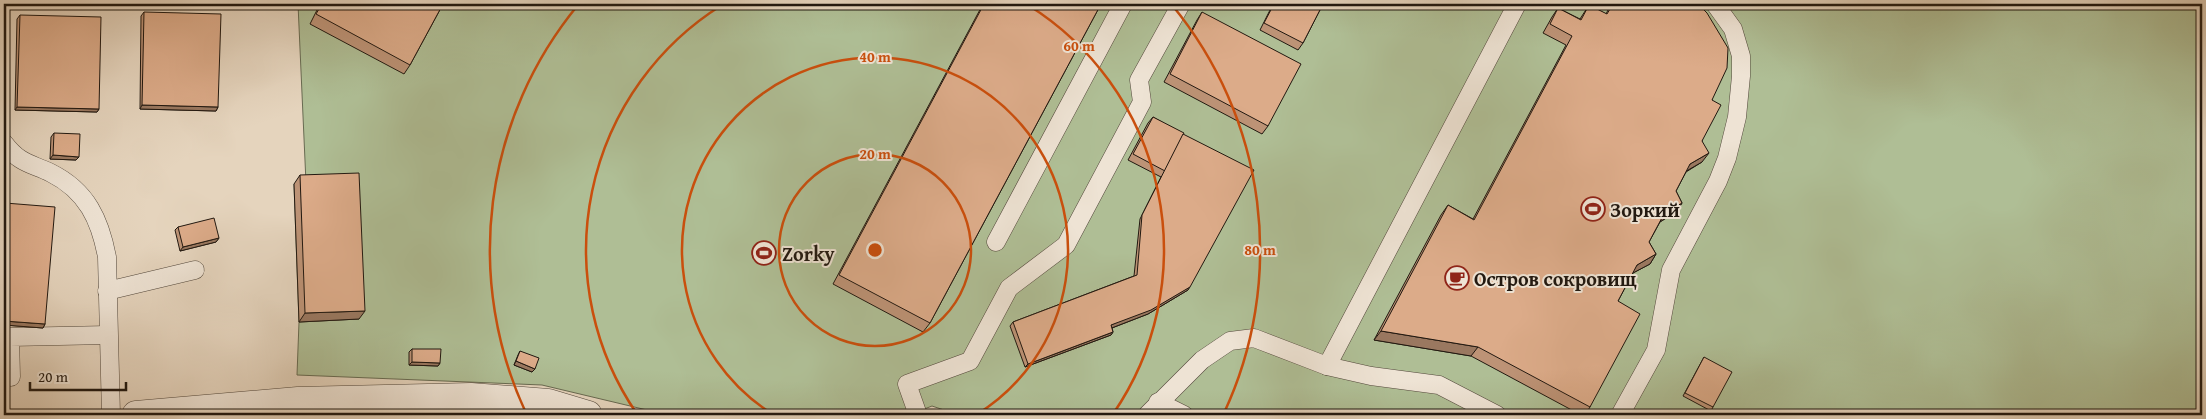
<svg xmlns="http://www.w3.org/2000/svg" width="2206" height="419" font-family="'Gentium Book Plus',serif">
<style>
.green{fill:#afbe95;stroke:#686b52}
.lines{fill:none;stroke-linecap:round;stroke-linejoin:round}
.service-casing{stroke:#52473b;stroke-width:19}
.minor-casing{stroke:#52473b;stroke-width:29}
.service{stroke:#eee3d4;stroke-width:18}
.minor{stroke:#eee3d4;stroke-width:28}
.wall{fill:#bd9376;stroke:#211810}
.shaded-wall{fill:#9a7860;stroke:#211810}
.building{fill:#dcab89;stroke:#211810}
.ring{fill:none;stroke:#ca4f0d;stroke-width:2.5}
.labels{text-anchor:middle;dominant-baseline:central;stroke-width:4;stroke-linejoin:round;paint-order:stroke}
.poi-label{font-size:20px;font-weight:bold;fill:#211810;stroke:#eee3d4;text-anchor:start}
.centre{fill:#ca4f0d;stroke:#eee3d4;stroke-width:2.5}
.ring-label{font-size:15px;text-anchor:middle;font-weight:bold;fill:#ca4f0d;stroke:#eee3d4;stroke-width:4;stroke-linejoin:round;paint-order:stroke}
</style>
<rect width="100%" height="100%" fill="#e5d4bd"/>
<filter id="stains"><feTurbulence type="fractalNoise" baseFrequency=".004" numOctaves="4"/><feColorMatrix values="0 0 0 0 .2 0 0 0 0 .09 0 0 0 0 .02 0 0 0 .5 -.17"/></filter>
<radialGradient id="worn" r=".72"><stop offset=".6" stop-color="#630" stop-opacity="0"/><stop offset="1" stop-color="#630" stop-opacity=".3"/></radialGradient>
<polygon class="green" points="298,4 2202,4 2202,415 959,415 932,406 909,415 668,415 542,385 297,375 299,322 294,184 306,183"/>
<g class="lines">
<g class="service-casing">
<g id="service">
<path d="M4,143C20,164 30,163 51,173C87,191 100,220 107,257L111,415"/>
<polyline points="996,242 1123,4"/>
<polyline points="107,291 195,270"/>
<polyline points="1327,366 1517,4"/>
<polyline points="11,377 10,337 108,335"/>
<polyline points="1158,402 1184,415"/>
<polyline points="918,415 907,384 970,361 1009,288 1066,245 1142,102 1139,80 1181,4"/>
<polyline points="1147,415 1202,360 1230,341 1254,338 1327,366 1371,376 1439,385 1497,415"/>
<polyline points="1620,415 1656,350 1671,270 1718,181 1727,158 1737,117 1741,76 1741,56 1733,29 1715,4"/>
</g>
</g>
<g class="minor-casing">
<polyline id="minor" points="136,415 298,401 471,397 548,403 588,415"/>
</g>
<use href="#service" class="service"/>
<use href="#minor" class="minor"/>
</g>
<g class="wall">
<polygon points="320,4 443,4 410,65 404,74 310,24"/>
<polygon points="983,4 1101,4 930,323 923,332 833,284"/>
<polygon points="1273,4 1323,4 1303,43 1298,50 1260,30"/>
<polygon points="1611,4 1652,4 1657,6 1658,4 1698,4 1712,100 1702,141 1702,162 1686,172 1676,191 1682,203 1676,212 1660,222 1649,242 1656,254 1650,264 1633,273 1618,301 1590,407 1585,415 1581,415 1471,356 1374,340 1441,215 1448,205 1473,219 1566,45 1543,33 1552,17 1558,8 1580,19 1589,5 1606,14"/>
<polygon points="144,12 218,107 216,111 140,109 141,16"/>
<polygon points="1202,12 1268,126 1262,134 1164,82 1197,20"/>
<polygon points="20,15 99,109 97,112 15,110 17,19"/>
<polygon points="1153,117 1183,134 1188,290 1148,314 1112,328 1113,332 1111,335 1025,367 1010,326 1013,322 1134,276 1140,219 1161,177 1128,160 1148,123"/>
<polygon points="54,133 79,157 76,160 50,159 51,137"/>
<polygon points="300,175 359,319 299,322 294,184"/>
<polygon points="5,203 45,324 43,328 4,325 4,205"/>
<polygon points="178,227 219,238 216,242 180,251 175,230"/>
<polygon points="412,349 440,363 438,366 409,365 409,352"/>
<polygon points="520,351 532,372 514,365 518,355"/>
<polygon points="1704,357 1713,407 1711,411 1683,396"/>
</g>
<g class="shaded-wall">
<polygon points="142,105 218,107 216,111 140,109"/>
<polygon points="17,107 99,109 97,112 15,110"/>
<polygon points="1709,153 1702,162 1683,173 1690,164"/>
<polygon points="53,155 79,157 76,160 50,159"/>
<polygon points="1682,203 1676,212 1658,223 1664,214"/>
<polygon points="219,238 216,242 180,251 183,247"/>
<polygon points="1656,254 1650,264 1631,274 1637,265"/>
<polygon points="1190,287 1188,290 1148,314 1109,329 1111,325"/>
<polygon points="365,311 359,319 299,322 305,313"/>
<polygon points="4,321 45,324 43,328 4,325"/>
<polygon points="1381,331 1478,347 1471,356 1374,340"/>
<polygon points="1113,332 1111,335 1025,367 1028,364"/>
<polygon points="516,361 535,369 532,372 514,365"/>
<polygon points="412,362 440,363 438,366 409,365"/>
</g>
<g class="building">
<polygon points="322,4 443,4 410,65 316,14"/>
<polygon points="984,4 1101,4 930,323 839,275"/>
<polygon points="1274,4 1323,4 1303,43 1264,23"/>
<polygon points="1613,4 1652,4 1658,7 1660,4 1698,4 1707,13 1728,48 1727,68 1712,100 1721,105 1702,141 1709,153 1690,164 1676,191 1682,203 1664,214 1649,242 1656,254 1637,265 1618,301 1640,314 1590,407 1478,347 1381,331 1448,205 1474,220 1572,36 1550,24 1558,8 1581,20 1589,5 1607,14"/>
<polygon points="144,12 221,14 218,107 142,105"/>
<polygon points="1202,12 1301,64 1268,126 1170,74"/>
<polygon points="20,15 101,17 99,109 17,107"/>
<polygon points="1153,117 1184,133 1165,171 1133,154"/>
<polygon points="54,133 80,134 79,157 53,155"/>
<polygon points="1183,134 1254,170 1190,287 1151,310 1111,325 1113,332 1028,364 1013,322 1137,275 1142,215"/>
<polygon points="359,173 365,311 305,313 300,175"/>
<polygon points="5,203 55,207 45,324 4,321 4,223"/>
<polygon points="214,218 219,238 183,247 178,227"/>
<polygon points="412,349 441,349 440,363 412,362"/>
<polygon points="520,351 539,358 535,369 516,361"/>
<polygon points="1704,357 1732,372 1713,407 1685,393"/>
</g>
<g class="ring">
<circle cx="875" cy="250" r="96"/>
<path d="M774 415A193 193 0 1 1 976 415"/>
<path d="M637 414A289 289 0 0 1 722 5M1028 5A289 289 0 0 1 1113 414"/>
<path d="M526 413A385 385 0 0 1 578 5M1172 5A385 385 0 0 1 1224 413"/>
</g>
<defs>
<g id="stadium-ring" transform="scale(1.25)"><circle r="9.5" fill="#eee3d4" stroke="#8f2418" stroke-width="1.5"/><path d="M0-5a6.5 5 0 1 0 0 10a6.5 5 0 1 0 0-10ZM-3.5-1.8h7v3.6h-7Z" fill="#8f2418"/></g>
<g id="cafe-ring" transform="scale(1.25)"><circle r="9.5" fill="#eee3d4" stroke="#8f2418" stroke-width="1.5"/><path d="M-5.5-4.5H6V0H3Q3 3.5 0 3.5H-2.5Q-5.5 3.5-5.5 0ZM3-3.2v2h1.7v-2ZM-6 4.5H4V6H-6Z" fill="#8f2418"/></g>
</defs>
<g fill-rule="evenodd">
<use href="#stadium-ring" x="1593" y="209"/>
<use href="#stadium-ring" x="764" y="253"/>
<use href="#cafe-ring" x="1457" y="278"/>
</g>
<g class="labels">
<g class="poi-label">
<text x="1610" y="209">Зоркий</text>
<text x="782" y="253">Zorky</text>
<text x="1474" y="278">Остров сокровищ</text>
</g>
</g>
<circle cx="875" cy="250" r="8" class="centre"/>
<g class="ring-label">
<text x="1079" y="51">60 m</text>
<text x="875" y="62">40 m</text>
<text x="875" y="159">20 m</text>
<text x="1260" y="255">80 m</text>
</g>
<rect width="2206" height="419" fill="none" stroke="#e5d4bd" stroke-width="20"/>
<rect x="5" y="5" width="2196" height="409" fill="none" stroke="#211810" stroke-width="2.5"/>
<rect x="10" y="10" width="2186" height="399" fill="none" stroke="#211810"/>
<path d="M30 382v8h96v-8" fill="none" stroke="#211810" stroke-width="2.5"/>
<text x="38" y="382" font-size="15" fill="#211810" stroke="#eee3d4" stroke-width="4" paint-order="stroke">20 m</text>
<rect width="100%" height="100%" filter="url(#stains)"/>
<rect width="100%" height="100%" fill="url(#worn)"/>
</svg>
